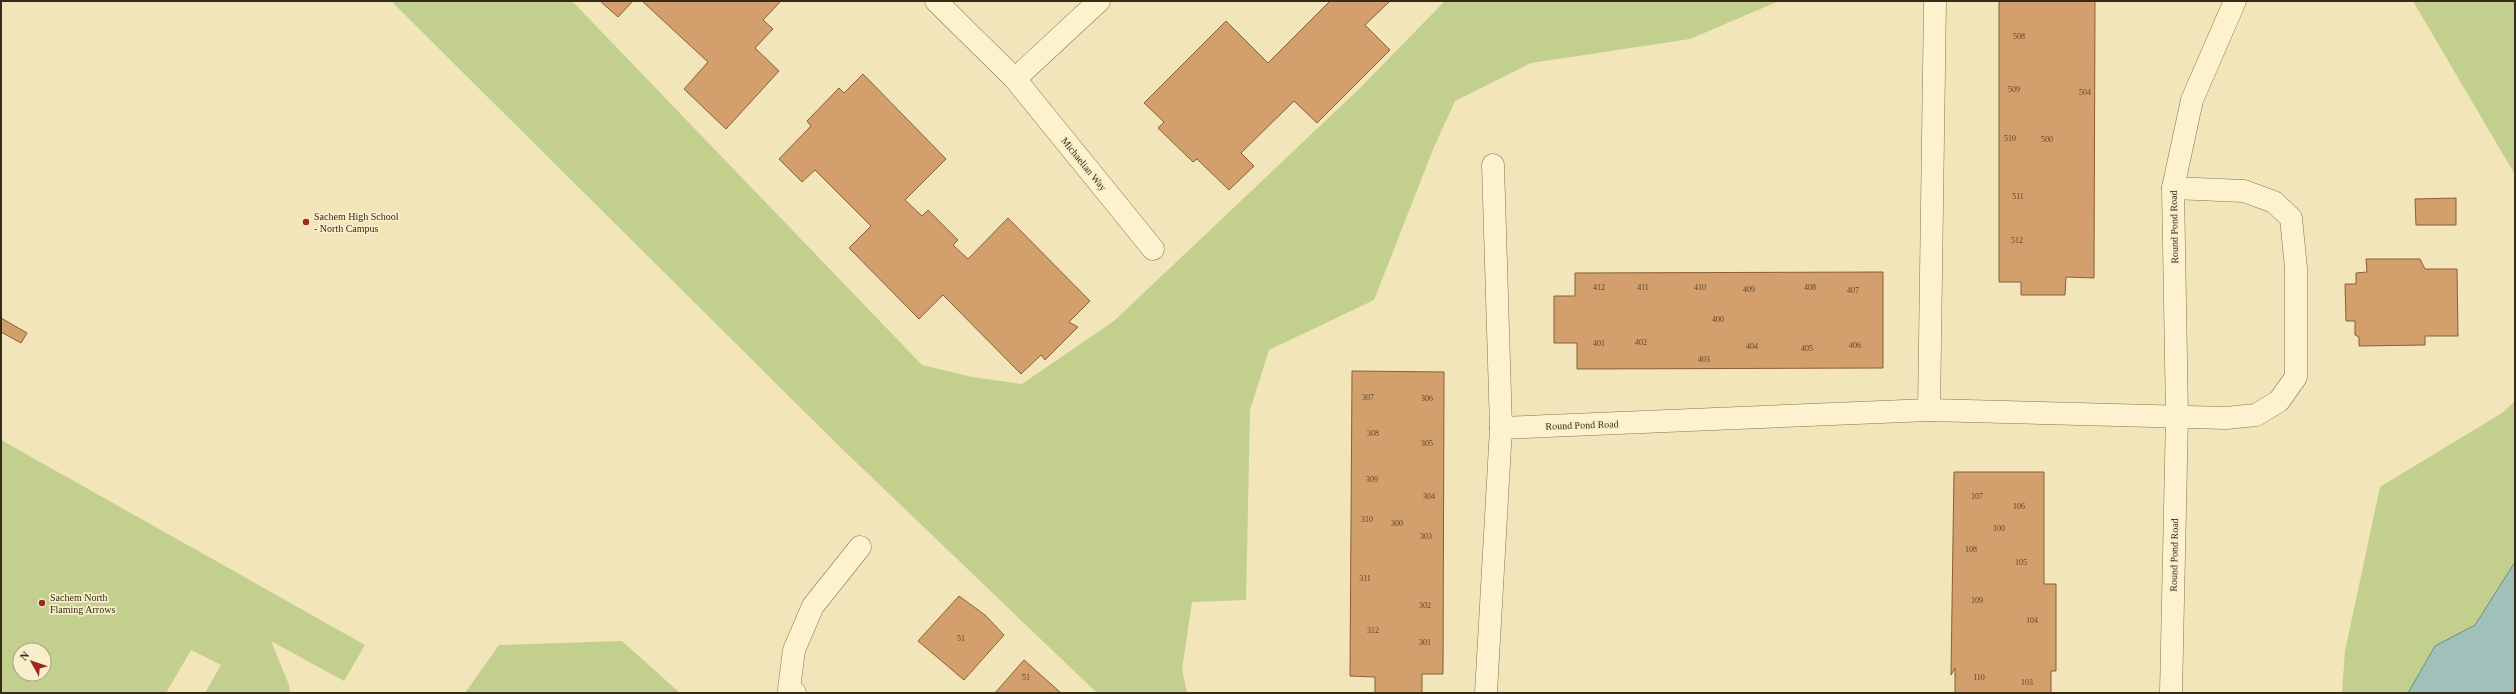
<svg xmlns="http://www.w3.org/2000/svg" width="2516" height="694" font-family="'Times New Roman',serif">
<style>
.green{fill:#c2cf8d;fill-rule:evenodd}
.water{fill:#9fc1ba;stroke:#668f88}
.building{fill:#d39f6c;stroke:#8a5f37}
.lines{fill:none;stroke-linecap:round;stroke-linejoin:round}
.minor-casing{stroke:#897453;stroke-width:23}
.minor{stroke:#fcf2cd;stroke-width:22}
.poi-dot{fill:#9c281e;stroke:#f8eeca;stroke-width:1.5}
.labels{text-anchor:middle;dominant-baseline:central;stroke-width:3.5;stroke-linejoin:round;paint-order:stroke}
.number-label{font-size:8px;fill:#5d472e}
.street-label{font-size:10px;fill:#362a19;stroke:#f8eeca}
.poi-label{font-size:10px;fill:#362a19;stroke:#f8eeca;text-anchor:start}
</style>
<rect width="100%" height="100%" fill="#f1e5b9"/>
<g class="green">
<polygon points="391,1 572,1 922,365 972,377 1022,384 1114,321 1358,90 1445,1 1779,1 1690,39 1531,63 1455,101 1434,147 1374,300 1269,350 1250,410 1246,600 1192,602 1182,669 1187,693 1097,693 837,444"/>
<polygon points="2413,1 2515,1 2515,179 2514,173"/>
<polygon points="2515,401 2515,562 2475,625 2435,646 2408,693 2342,693 2345,651 2380,487 2502,413"/>
<path d="M1,440L365,645L344,681L271,641L289,685L290,693H205L221,665L191,650L166,693H1ZM20,650H44V674H20Z"/>
<polygon points="622,641 680,693 465,693 499,645"/>
</g>
<polygon class="water" points="2515,562 2515,693 2408,693 2435,646 2475,625"/>
<g class="building">
<polygon points="600,1 633,1 618,17"/>
<polygon points="642,1 781,1 763,20 773,29 755,48 779,71 726,129 684,89 708,62"/>
<polygon points="1330,1 1390,1 1365,25 1390,50 1317,123 1294,101 1241,153 1254,166 1229,190 1197,159 1193,162 1158,128 1164,122 1144,103 1226,21 1268,63"/>
<polygon points="1999,1 2095,1 2094,278 2066,277 2065,295 2021,295 2021,282 1999,282"/>
<polygon points="863,74 946,159 905,200 922,216 928,210 958,240 953,245 968,259 1008,218 1090,301 1069,322 1078,327 1045,360 1041,355 1021,374 943,295 919,319 849,248 871,226 815,170 802,182 779,159 811,126 807,121 839,88 844,93"/>
<polygon points="2456,198 2456,225 2416,225 2415,199"/>
<polygon points="2366,259 2420,259 2425,269 2457,269 2458,336 2425,336 2425,345 2359,346 2359,337 2355,335 2355,321 2346,321 2345,284 2356,284 2356,273 2367,272"/>
<polygon points="1883,272 1883,368 1577,369 1577,343 1554,343 1554,296 1575,296 1575,273"/>
<polygon points="1,318 27,333 21,343 1,332"/>
<polygon points="1352,371 1444,372 1443,674 1422,674 1422,693 1375,693 1375,677 1350,676"/>
<polygon points="1954,472 2044,472 2044,584 2056,584 2056,671 2051,671 2051,693 1955,693 1955,668 1951,675"/>
<polygon points="959,596 985,615 1004,635 964,680 918,641"/>
<polygon points="1024,660 1061,693 995,693"/>
</g>
<g class="lines">
<g class="minor-casing">
<g id="minor">
<polyline points="936,1 1015,79 1153,249"/>
<polyline points="1015,79 1099,1"/>
<polyline points="1493,165 1501,428"/>
<polyline points="1929,410 1935,1"/>
<polyline points="795,693 789,689 794,650 813,606 860,547"/>
<polyline points="1486,693 1501,428 1929,410 2226,418 2256,415 2279,401 2296,377 2296,268 2291,218 2274,202 2244,191 2173,188"/>
<polyline points="2171,693 2177,416 2173,188 2192,100 2235,1"/>
</g>
</g>
<use href="#minor" class="minor"/>
</g>
<g class="poi-dot">
<circle cx="306" cy="222" r="4"/>
<circle cx="42" cy="603" r="4"/>
</g>
<g class="labels">
<g class="number-label">
<text x="2019" y="36">508</text>
<text x="2014" y="89">509</text>
<text x="2085" y="92">504</text>
<text x="2010" y="138">510</text>
<text x="2047" y="139">500</text>
<text x="2018" y="196">511</text>
<text x="2017" y="240">512</text>
<text x="1599" y="287">412</text>
<text x="1643" y="287">411</text>
<text x="1700" y="287">410</text>
<text x="1810" y="287">408</text>
<text x="1749" y="289">409</text>
<text x="1853" y="290">407</text>
<text x="1718" y="319">400</text>
<text x="1641" y="342">402</text>
<text x="1599" y="343">401</text>
<text x="1855" y="345">406</text>
<text x="1752" y="346">404</text>
<text x="1807" y="348">405</text>
<text x="1704" y="359">403</text>
<text x="1368" y="397">307</text>
<text x="1427" y="398">306</text>
<text x="1373" y="433">308</text>
<text x="1427" y="443">305</text>
<text x="1372" y="479">309</text>
<text x="1429" y="496">304</text>
<text x="1977" y="496">107</text>
<text x="2019" y="506">106</text>
<text x="1367" y="519">310</text>
<text x="1397" y="523">300</text>
<text x="1999" y="528">100</text>
<text x="1426" y="536">303</text>
<text x="1971" y="549">108</text>
<text x="2021" y="562">105</text>
<text x="1365" y="578">311</text>
<text x="1977" y="600">109</text>
<text x="1425" y="605">302</text>
<text x="2032" y="620">104</text>
<text x="1373" y="630">312</text>
<text x="961" y="638">51</text>
<text x="1425" y="642">301</text>
<text x="1026" y="677">51</text>
<text x="1979" y="677">110</text>
<text x="2027" y="682">103</text>
</g>
<g class="street-label">
<text transform="translate(1084 164) rotate(51)">Michaelian Way</text>
<text transform="translate(2174 227) rotate(-91)">Round Pond Road</text>
<text transform="translate(1582 425) rotate(-2)">Round Pond Road</text>
<text transform="translate(2174 555) rotate(-89)">Round Pond Road</text>
</g>
<g class="poi-label">
<text x="314" y="216">Sachem High School<tspan x="314" dy="12">- North Campus</tspan></text>
<text x="50" y="597">Sachem North<tspan x="50" dy="12">Flaming Arrows</tspan></text>
</g>
</g>
<rect width="2516" height="694" fill="none" stroke="#362a19" stroke-width="4"/>
<g transform="translate(32 662) rotate(310)"><circle r="19" fill="#f8eeca" stroke="#aaa083"/>
<path d="M0-3L7 15L0 10L-7 15Z" fill="#9c281e"/>
<text y="-6" font-size="11" font-weight="bold" text-anchor="middle" fill="#362a19">N</text>
</g>
</svg>
